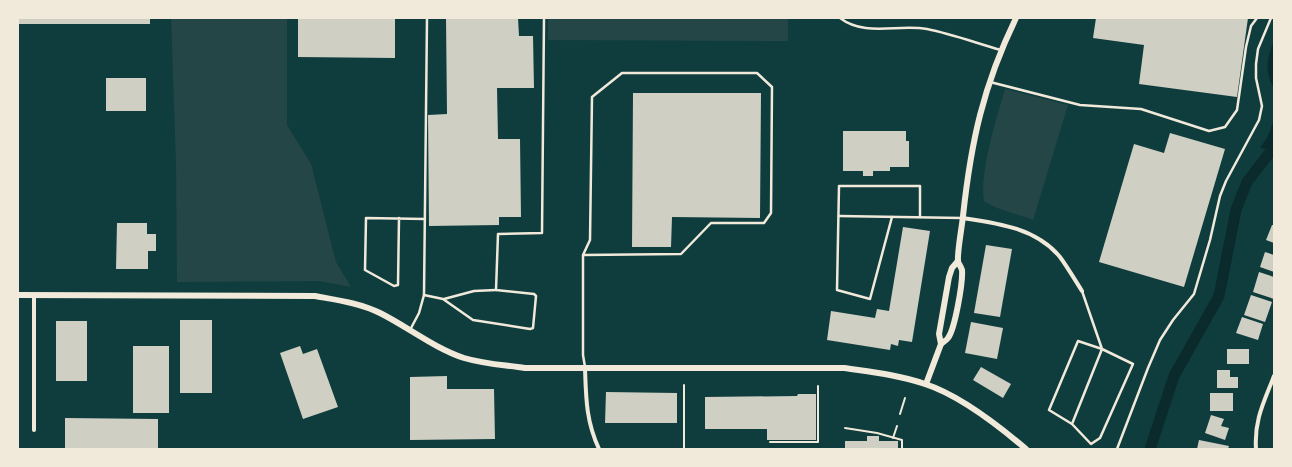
<svg xmlns="http://www.w3.org/2000/svg" width="1292" height="467" font-family="Jost,sans-serif">
<style>
.green{fill:#244646}
.water{fill:#0a2a2b}
.lines{fill:none;stroke-linecap:round;stroke-linejoin:round}
.canal{stroke:#0a2a2b;stroke-width:11}
.building{fill:#cfcfc3}
.path{stroke:#f1e9da;stroke-width:2}
.service{stroke:#f1e9da;stroke-width:2.5}
.minor{stroke:#f1e9da;stroke-width:4}
.tertiary{stroke:#f1e9da;stroke-width:6}
</style>
<rect width="100%" height="100%" fill="#0f3d3e"/>
<g class="green">
<polygon points="171,18 287,18 287,125 311,164 336,262 351,287 319,281 177,282 176,162"/>
<polygon points="548,18 788,18 788,41 548,40"/>
<path d="M1005,89L1068,105L1033,220C1018,214 997,210 984,201C979,175 997,116 1005,89Z"/>
</g>
<g class="water">
<path d="M1274,41V88C1264,73 1267,56 1274,41Z"/>
<polygon points="1274,120 1274,150 1260,148 1267,138"/>
</g>
<g class="lines">
<polyline class="canal" points="1150,449 1174,376 1219,296 1236,210 1247,182 1274,147"/>
</g>
<g class="building">
<rect x="18" y="18" width="132" height="6"/>
<polygon points="298,18 395,18 395,58 298,57"/>
<polygon points="446,18 518,18 519,36 533,36 534,88 497,88 498,139 520,139 521,217 499,217 499,225 429,226 428,115 447,114"/>
<polygon points="1096,18 1248,18 1237,97 1139,84 1144,45 1093,38"/>
<rect x="106" y="78" width="40" height="33"/>
<polygon points="633,93 761,93 760,218 672,217 671,247 632,247"/>
<polygon points="843,131 906,131 906,141 909,141 909,167 890,167 890,171 873,171 873,176 863,176 863,171 843,171"/>
<polygon points="1170,133 1225,149 1184,287 1099,262 1134,144 1164,153"/>
<polygon points="117,223 147,223 147,234 156,234 156,251 148,251 148,269 116,269"/>
<polygon points="1272,225 1274,225 1274,243 1266,240"/>
<polygon points="903,227 930,231 912,342 899,340 898,346 891,344 890,350 827,340 831,311 875,318 877,309 889,311"/>
<polygon points="986,245 1012,249 1000,317 974,313"/>
<polygon points="1265,252 1274,255 1274,272 1260,267"/>
<polygon points="1259,272 1274,277 1274,299 1253,292"/>
<polygon points="1251,295 1272,302 1265,322 1244,315"/>
<polygon points="1242,317 1263,324 1258,340 1236,333"/>
<rect x="180" y="320" width="32" height="73"/>
<rect x="56" y="321" width="31" height="60"/>
<polygon points="971,322 1003,328 997,359 965,353"/>
<rect x="133" y="346" width="36" height="67"/>
<polygon points="300,346 303,354 317,349 338,407 303,419 280,353"/>
<rect x="1227" y="349" width="22" height="15"/>
<polygon points="981,367 1011,384 1003,398 973,380"/>
<polygon points="1217,370 1230,370 1230,377 1238,377 1238,388 1217,388"/>
<polygon points="447,376 447,389 494,389 495,439 410,440 410,377"/>
<polygon points="606,392 677,393 677,423 605,423"/>
<rect x="1210" y="393" width="23" height="18"/>
<polygon points="798,394 816,394 816,440 767,440 767,429 705,429 705,397 797,396"/>
<polygon points="1211,415 1224,419 1221,426 1229,428 1225,440 1205,433"/>
<polygon points="65,418 158,419 158,449 65,449"/>
<polygon points="867,436 879,436 879,441 898,441 898,449 845,449 845,441 867,441"/>
<polygon points="1199,440 1229,446 1228,449 1197,449"/>
</g>
<g class="lines">
<g class="path">
<polyline points="900,414 905,398"/>
<polyline points="845,428 877,433 902,440 902,449"/>
<polyline points="893,438 897,426"/>
<polyline points="770,442 818,442 818,386"/>
<polyline points="684,449 684,385"/>
</g>
<g class="service">
<path d="M840,18C865,37 897,24 927,29C952,34 976,43 1001,50"/>
<polyline points="990,82 1080,105 1141,109 1209,131 1225,127 1237,110 1246,47 1251,26 1257,18"/>
<polyline points="839,216 962,218"/>
<polyline points="892,217 870,299 837,290 839,186 920,186 920,217"/>
<polyline points="399,218 398,285 394,286 365,270 366,218 425,219"/>
<polyline points="583,255 681,254 711,223 764,223 771,213 772,87 757,73 622,73 592,97 590,240 583,255 583,355 585,367"/>
<polyline points="424,295 443,299 473,320 530,329 533,328 536,296 534,294 496,290 498,234 542,233 544,18"/>
<polyline points="444,299 474,291 496,290"/>
<polyline points="410,330 419,313 424,295 427,18"/>
<polyline points="1072,424 1102,349 1078,341 1049,410 1072,424 1091,444 1100,438 1133,364 1102,349 1082,291"/>
<polyline points="1117,449 1148,368 1160,340 1173,320 1194,294 1210,240 1220,196 1226,181 1259,120 1262,106 1256,78 1256,64 1258,49 1271,18"/>
</g>
<g class="minor">
<path d="M963,218C997,223 1036,228 1060,257C1068,268 1075,280 1082,291"/>
<path d="M585,368C586,398 586,421 599,449"/>
<polyline points="34,430 34,296"/>
<path d="M1256,449C1254,420 1264,402 1274,376"/>
</g>
<g class="tertiary">
<path d="M18,295L315,296C337,300 360,303 380,313C408,327 434,348 464,358C484,364 504,365 525,368H844C871,372 899,375 925,384C959,395 999,426 1026,449"/>
<path d="M941,344C943,342 947,340 948,338C955,329 963,282 962,270C961,267 959,264 958,262C957,252 962,227 963,216C971,142 983,86 1016,18"/>
<polyline points="926,384 941,344 939,334 949,277 952,268 958,261"/>
</g>
</g>
<rect width="1292" height="467" fill="none" stroke="#f1e9da" stroke-width="38"/>
</svg>
